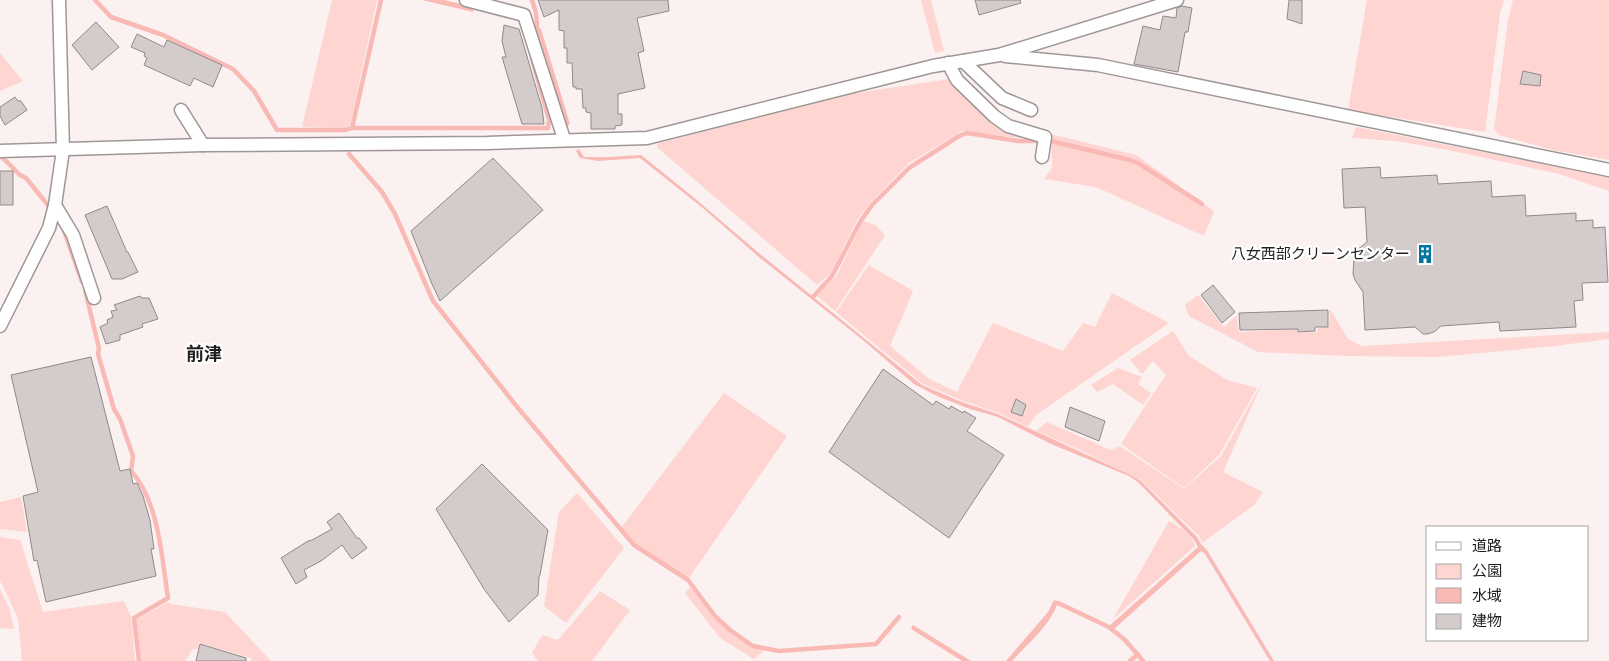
<svg xmlns="http://www.w3.org/2000/svg" width="1609" height="661" font-family="Rubik,'Noto Sans JP',sans-serif">
<style>
.green{fill:#fed5d1}
.water{fill:#f9bab6}
.lines{fill:none;stroke-linecap:round;stroke-linejoin:round}
.stream{stroke:#f9bab6;stroke-width:4.5}
.building{fill:#d4cccb;stroke:#918989}
.street-casing{stroke:#9f9797;stroke-width:15}
.street{stroke:#fff;stroke-width:12}
.labels{text-anchor:middle;dominant-baseline:central;stroke-width:4.5;stroke-linejoin:round;paint-order:stroke}
.poi-label{font-size:15px;fill:#211e1e;stroke:#fff;text-anchor:end}
.quarter-label{font-size:18px;font-weight:bold;fill:#211e1e;stroke:#fff}
</style>
<rect width="100%" height="100%" fill="#faf1f0"/>
<g class="green">
<polygon points="332,0 377,0 350,125 345,128 302,127"/>
<polygon points="921,0 931,0 944,51 935,53"/>
<polygon points="1367,0 1504,0 1500,14 1485,132 1348,110"/>
<polygon points="1513,0 1609,0 1609,160 1553,150 1499,135 1494,129 1508,20"/>
<polygon points="0,53 23,81 0,91"/>
<polygon points="950,79 1033,138 1018,138 962,131 909,163 871,202 857,220 831,273 817,285 658,148 657,144 836,96"/>
<polygon points="1356,127 1609,177 1609,191 1559,174 1448,150 1396,141 1352,138"/>
<polygon points="1051,134 1136,155 1214,211 1204,236 1096,187 1044,179 1052,168"/>
<polygon points="863,221 875,225 885,235 835,311 817,296 837,275"/>
<polygon points="869,265 913,291 890,346 929,379 957,392 993,323 1063,351 1083,323 1095,327 1112,293 1169,323 1036,415 1028,427 999,413 963,401 923,384 836,312"/>
<polygon points="1198,295 1224,327 1237,315 1239,332 1297,329 1298,333 1317,332 1318,328 1329,327 1330,309 1348,339 1362,346 1609,332 1609,339 1554,346 1438,357 1347,356 1258,352 1189,316 1185,305"/>
<polygon points="1173,331 1189,356 1227,380 1257,388 1219,455 1184,488 1121,444 1147,403 1166,375 1153,361 1142,374 1130,360"/>
<polygon points="1118,368 1142,377 1138,384 1151,393 1143,405 1113,384 1097,392 1091,385"/>
<polygon points="1263,381 1223,472 1263,492 1254,505 1202,543 1200,537 1141,480 1080,450 1036,431 1047,422 1111,450 1120,446 1184,489 1221,456"/>
<polygon points="724,393 787,436 689,578 635,544 621,528"/>
<polygon points="577,493 624,548 566,623 544,606 559,512"/>
<polygon points="21,497 27,532 0,529 0,502"/>
<path d="M1169,521C1179,526 1192,535 1195,546L1113,619Z"/>
<polygon points="0,537 20,540 43,612 124,601 131,617 135,661 22,661 18,618 0,580"/>
<path d="M690,587C710,612 732,641 764,651L754,659L720,638L685,593Z"/>
<polygon points="0,589 9,608 14,629 0,628"/>
<polygon points="600,591 630,610 592,661 538,661 532,653 542,635 558,640"/>
<polygon points="168,602 170,604 225,612 271,661 251,661 251,658 199,643 198,649 193,649 185,661 141,661 136,620"/>
</g>
<g class="water">
<polygon points="422,0 444,0 474,7 473,12"/>
<polygon points="537,25 541,29 570,124 567,126 536,30 535,26"/>
<polygon points="579,149 584,157 610,157 641,155 692,196 760,254 922,385 959,401 998,414 1131,475 1141,481 1198,538 1201,544 1207,550 1274,661 1270,661 1205,554 1201,551 1113,630 1108,627 1198,547 1194,540 1139,483 1129,476 1051,444 998,417 970,409 939,397 914,384 864,341 760,258 704,209 640,158 598,161 580,158 576,151"/>
<path d="M1054,600L1058,602C1051,625 1028,643 1012,661H1006L1048,612Z"/>
<polygon points="913,625 971,661 962,661 911,629"/>
</g>
<g class="lines">
<g class="stream">
<polyline points="95,0 111,17 163,35 233,69 254,91 277,130 346,130 351,128 548,128 549,120 532,59"/>
<polyline points="532,0 536,13 537,25"/>
<polyline points="352,128 381,0"/>
<polyline points="349,154 382,192 395,214 433,301 518,408 634,545 688,580 715,616 730,630 753,646 779,651 876,644 899,617"/>
<polyline points="0,155 20,175 26,178 51,209"/>
<polyline points="63,228 82,282"/>
<path d="M85,290L99,348L98,354L114,409L120,419L133,456L131,471C159,501 162,559 168,598L134,618L139,661"/>
<polyline points="813,297 832,276 860,222 872,205 909,168 959,136 967,133 1018,141 1051,141 1130,160 1138,163 1202,204"/>
<polyline points="1058,603 1109,627 1125,640 1143,661"/>
<polyline points="1130,661 1138,654"/>
</g>
</g>
<g class="building">
<polygon points="538,0 668,0 669,11 637,18 644,51 638,53 645,88 618,94 618,114 622,114 622,125 615,126 615,129 591,129 591,113 586,112 586,108 583,108 582,89 576,89 576,87 573,87 572,63 567,63 567,48 564,48 564,31 559,30 559,10 544,17"/>
<polygon points="975,0 1020,0 1021,3 979,15"/>
<polygon points="1289,0 1302,0 1302,24 1287,19"/>
<polygon points="1182,6 1192,8 1188,32 1185,32 1178,72 1134,64 1143,26 1160,30 1163,16 1176,18 1177,8"/>
<polygon points="96,22 119,47 92,70 72,45"/>
<polygon points="504,25 519,29 542,108 544,124 522,124 502,57 506,57 502,41"/>
<polygon points="137,34 164,47 167,40 222,65 213,87 194,78 190,86 144,65 147,58 144,56 145,53 131,47"/>
<polygon points="1523,71 1541,75 1540,86 1520,84"/>
<polygon points="15,97 18,101 21,101 27,110 5,125 0,116 0,107"/>
<polygon points="493,158 543,210 440,301 432,284 411,231"/>
<polygon points="1380,167 1381,178 1437,175 1438,184 1491,181 1492,197 1525,195 1526,216 1576,213 1576,221 1593,220 1593,228 1605,227 1608,282 1582,283 1583,300 1574,301 1576,327 1500,331 1499,322 1441,326 1434,332 1427,334 1423,334 1415,327 1365,330 1363,292 1355,280 1353,274 1354,257 1357,250 1367,242 1365,207 1344,208 1342,169"/>
<rect x="0" y="171" width="13" height="34"/>
<polygon points="107,206 127,252 128,252 138,272 122,279 112,279 85,215"/>
<polygon points="1213,285 1235,312 1222,323 1201,295"/>
<polygon points="140,296 142,298 149,298 158,319 142,324 143,327 120,335 120,340 106,344 100,327 108,323 107,320 113,317 111,311 117,310 114,305"/>
<polygon points="1328,310 1328,327 1315,327 1315,331 1298,332 1298,329 1240,330 1239,313"/>
<polygon points="91,357 120,471 130,469 133,484 137,483 143,496 150,520 154,549 151,549 156,576 46,602 37,560 34,561 23,496 38,492 11,375"/>
<polygon points="883,369 933,405 936,401 949,409 951,406 963,413 964,411 976,418 967,431 1004,455 949,538 829,452"/>
<polygon points="1016,399 1026,405 1022,416 1011,412"/>
<polygon points="1070,407 1105,421 1099,441 1065,427"/>
<polygon points="482,464 548,530 540,575 539,577 538,595 509,622 484,589 436,509"/>
<polygon points="339,513 357,538 359,538 367,548 352,559 342,545 321,561 304,570 307,577 296,584 281,558 308,541 312,540 332,529 327,522"/>
<polygon points="200,644 246,658 246,661 196,661"/>
</g>
<g class="lines">
<g class="street-casing">
<g id="street">
<polyline points="466,0 524,15 564,139"/>
<polyline points="1005,56 1098,65 1609,170"/>
<polyline points="963,61 1002,98 1031,110"/>
<polyline points="948,63 957,80 994,116 1008,126 1045,137 1042,157"/>
<polyline points="181,110 203,145"/>
<polyline points="0,151 203,145 487,143 647,138 933,66 999,55 1177,0"/>
<polyline points="55,205 73,235 94,298"/>
<polyline points="0,326 49,228 55,205 63,150 59,0"/>
</g>
</g>
<use href="#street" class="street"/>
</g>
<defs>
<g id="building-bare" transform="scale(1.5)"><path d="M-4-6H4V6H1V3H-1V6H-4ZM-2.5-4.3h1.7v1.8h-1.7ZM.8-4.3h1.7v1.8H.8ZM-2.5-1h1.7V.8h-1.7ZM.8-1h1.7V.8H.8Z" fill="#03749e" stroke="#fff" stroke-width="2.5" paint-order="stroke"/></g>
</defs>
<g fill-rule="evenodd">
<use href="#building-bare" x="1425" y="254"/>
</g>
<g class="labels">
<g class="poi-label">
<text x="1410" y="254">八女西部クリーンセンター</text>
</g>
<g class="quarter-label">
<text x="204" y="354">前津</text>
</g>
</g>
<rect x="1426" y="526" width="162" height="115" fill="#ffffff" stroke="#a6a5a5"/>
<rect x="1436" y="542" width="25" height="8" fill="#ffffff" stroke="#a6a5a5"/>
<text x="1472" y="551" font-size="15" fill="#211e1e">道路</text>
<rect x="1436" y="564" width="25" height="15" fill="#fed5d1" stroke="#a6a5a5"/>
<text x="1472" y="576" font-size="15" fill="#211e1e">公園</text>
<rect x="1436" y="588" width="25" height="15" fill="#f9bab6" stroke="#a6a5a5"/>
<text x="1472" y="601" font-size="15" fill="#211e1e">水域</text>
<rect x="1436" y="614" width="25" height="15" fill="#d4cccb" stroke="#a6a5a5"/>
<text x="1472" y="626" font-size="15" fill="#211e1e">建物</text>
</svg>
